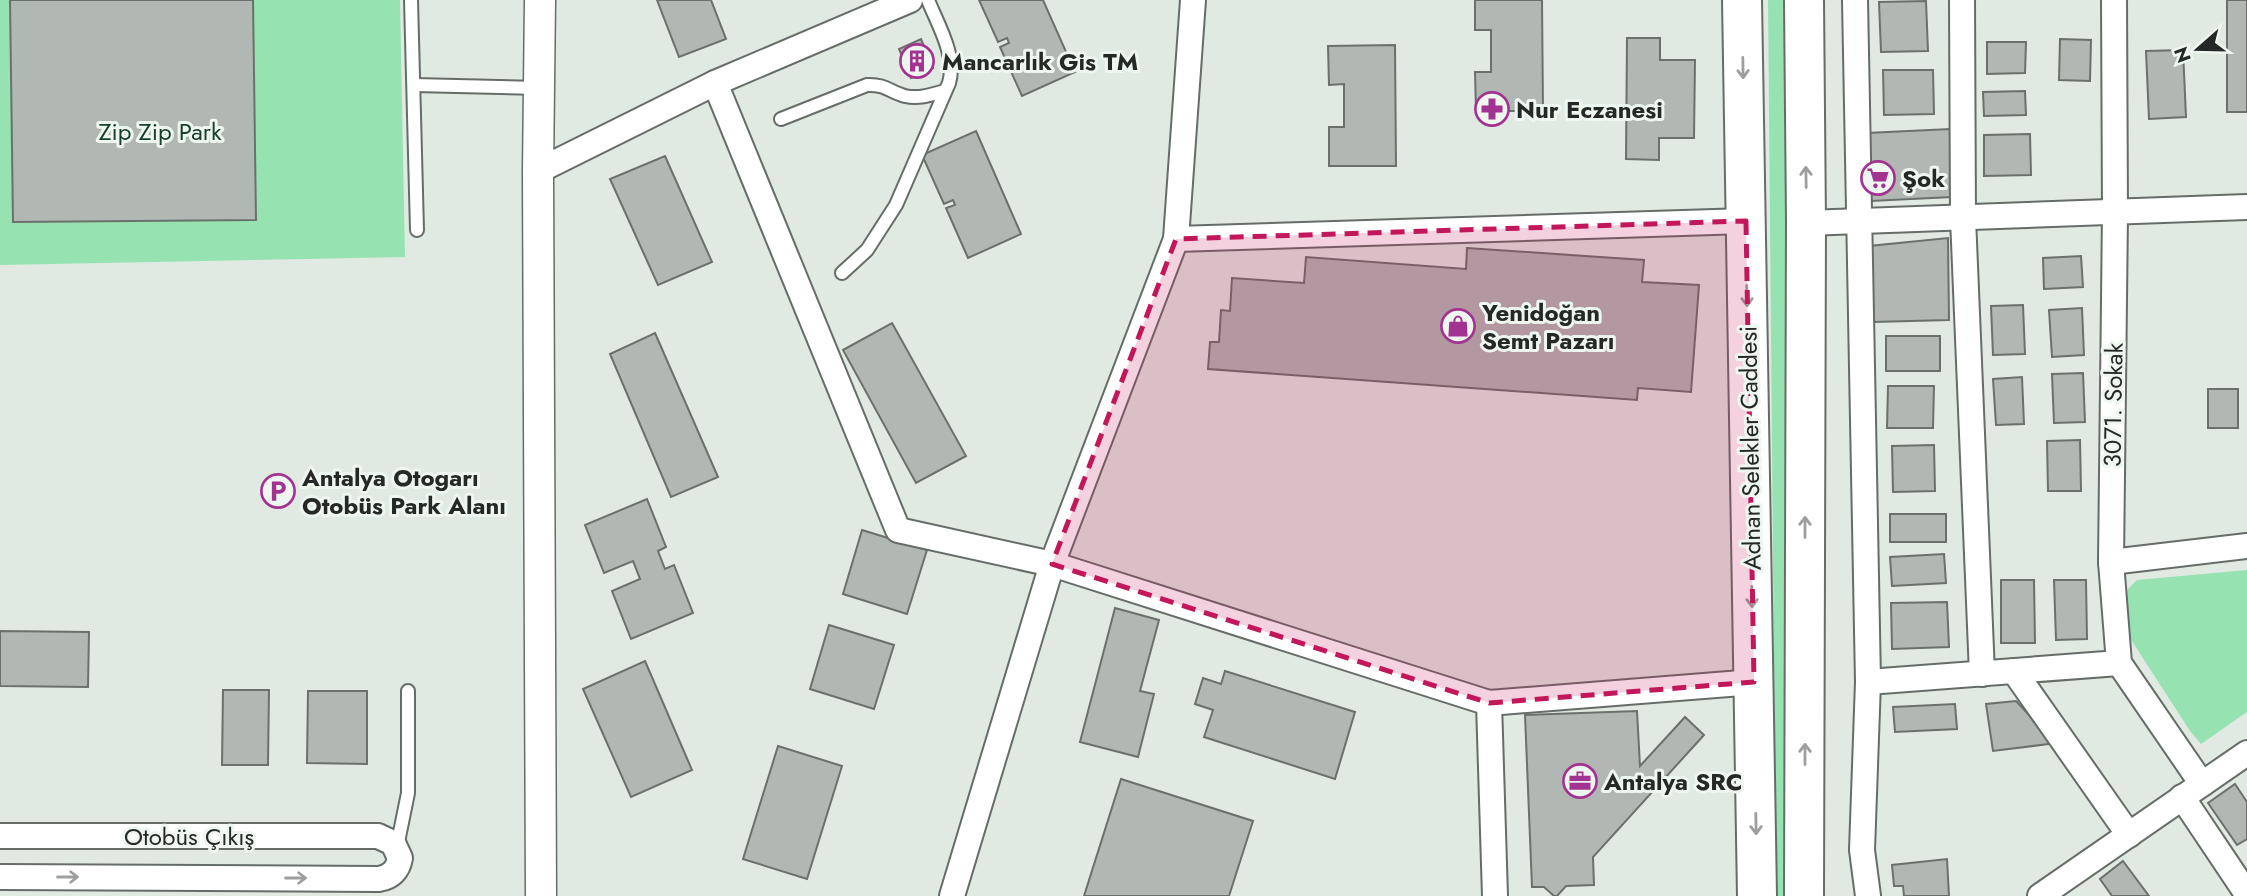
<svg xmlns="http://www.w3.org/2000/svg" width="2247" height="896" font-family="Jost,sans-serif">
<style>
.green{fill:#96e3b1}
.building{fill:#b1b8b3;stroke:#6a716c;stroke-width:2}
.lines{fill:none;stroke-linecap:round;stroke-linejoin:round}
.service-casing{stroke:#666d68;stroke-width:16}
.minor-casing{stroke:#666d68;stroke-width:28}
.tertiary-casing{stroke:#666d68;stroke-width:33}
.primary-casing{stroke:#666d68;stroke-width:42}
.service{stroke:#fff;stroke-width:12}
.minor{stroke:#fff;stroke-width:24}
.tertiary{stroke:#fff;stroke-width:30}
.primary{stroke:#fff;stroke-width:38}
.oneway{stroke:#9d9e9d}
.marked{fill:#c2185b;fill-opacity:0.2;stroke:#c2185b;stroke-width:5;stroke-dasharray:14 9;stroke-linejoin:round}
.labels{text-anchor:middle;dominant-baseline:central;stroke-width:6;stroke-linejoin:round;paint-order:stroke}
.poi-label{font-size:24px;font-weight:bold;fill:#252826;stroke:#eef6f0;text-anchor:start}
.park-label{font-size:24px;fill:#184029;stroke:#eef6f0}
.street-label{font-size:24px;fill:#252826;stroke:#eef6f0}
</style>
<rect width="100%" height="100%" fill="#e1e9e3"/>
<g class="green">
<polygon points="0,0 400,0 405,257 0,265"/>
<polygon points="1768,0 1790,0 1791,896 1776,896"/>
<polygon points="2247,570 2247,712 2201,744 2190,731 2130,638 2124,615 2128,589 2137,580"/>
</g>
<g class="building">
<polygon points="10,0 253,0 256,220 13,222"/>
<polygon points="657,0 711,0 726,39 679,57"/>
<polygon points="979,0 1043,0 1075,72 1022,96 1000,47 1009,43 1007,38 998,42"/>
<polygon points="1475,0 1542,0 1543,111 1476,111 1475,72 1491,72 1491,30 1475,30"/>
<rect x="2227" y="0" width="20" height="112"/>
<polygon points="1926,1 1928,51 1881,52 1879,2"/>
<polygon points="1627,38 1660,38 1660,60 1695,60 1694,138 1659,138 1659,160 1626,159"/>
<polygon points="921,39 933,68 911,78 899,49"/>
<polygon points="2060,39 2091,40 2090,81 2059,80"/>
<polygon points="1987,42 2026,42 2025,73 1987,74"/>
<polygon points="1395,45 1396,166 1329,166 1329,127 1344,127 1344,84 1329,85 1328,46"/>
<polygon points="2183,50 2186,117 2149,119 2146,51"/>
<polygon points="1883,70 1933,70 1934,114 1884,115"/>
<polygon points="2025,91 2026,115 1984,116 1983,92"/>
<polygon points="1950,129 1952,197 1871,201 1867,133"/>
<polygon points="976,131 1021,234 968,258 946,208 955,205 953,200 944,204 922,155"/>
<polygon points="2030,134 2031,175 1984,176 1984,135"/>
<polygon points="665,156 712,262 658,285 610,179"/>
<polygon points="1948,238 1949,320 1873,322 1869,246"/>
<polygon points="1467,248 1644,260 1642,282 1699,285 1691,392 1638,388 1637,400 1208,369 1210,342 1219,342 1221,310 1230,311 1232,278 1304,283 1306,257 1466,269"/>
<polygon points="2081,256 2083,287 2044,289 2043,258"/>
<polygon points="2023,305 2025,354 1993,355 1991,306"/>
<polygon points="2082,308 2084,355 2052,357 2049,310"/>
<polygon points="892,323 966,456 916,483 843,350"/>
<polygon points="655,333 718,477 671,497 610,354"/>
<rect x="1886" y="336" width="54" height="35"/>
<polygon points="2083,373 2085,422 2054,423 2052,374"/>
<polygon points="2022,377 2024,424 1996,425 1993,379"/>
<polygon points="1888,386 1934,386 1933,428 1887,428"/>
<rect x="2208" y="389" width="30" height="39"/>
<polygon points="2080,440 2081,491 2048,491 2047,441"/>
<polygon points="1934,445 1935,491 1893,492 1892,446"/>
<polygon points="647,499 666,547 658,551 665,569 674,565 693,613 631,639 612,591 640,579 633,561 604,573 585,525"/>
<rect x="1890" y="514" width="56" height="28"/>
<polygon points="862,530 927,550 907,614 843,594"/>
<polygon points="1944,554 1946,583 1892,586 1890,557"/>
<polygon points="2001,580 2034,580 2035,643 2001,643"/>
<polygon points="2054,580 2086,580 2087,639 2056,640"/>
<polygon points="1947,602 1949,647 1892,649 1891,603"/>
<polygon points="1115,608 1159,620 1140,691 1154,694 1138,757 1080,742"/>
<polygon points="829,625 894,645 874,709 810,689"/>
<polygon points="0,631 89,632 88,687 0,686"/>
<polygon points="645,661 692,770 631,797 583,689"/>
<polygon points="1225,671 1355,712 1335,779 1204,737 1213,710 1195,704 1203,678 1221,684"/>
<polygon points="223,690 269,690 268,765 222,765"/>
<polygon points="308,691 367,691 367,764 307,763"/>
<polygon points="2016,701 2042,729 2049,744 1993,751 1986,704"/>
<polygon points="1955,704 1957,729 1895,732 1893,707"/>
<polygon points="1637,711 1640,766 1685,717 1704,735 1593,857 1594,885 1566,886 1557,896 1554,896 1544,887 1532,887 1525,715"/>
<polygon points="778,746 842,766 807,879 743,859"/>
<polygon points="1121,779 1253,821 1229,896 1084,896"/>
<polygon points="2235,784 2247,802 2247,839 2237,845 2208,803"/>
<polygon points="1947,859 1949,896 1904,896 1903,886 1894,886 1892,865"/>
<polygon points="2123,861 2149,896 2112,896 2100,879"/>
</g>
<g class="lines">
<g class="service-casing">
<g id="service">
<polyline points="411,0 417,230"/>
<polyline points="414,85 539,88"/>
<path d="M781,119L867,85C885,84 890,92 905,96C919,99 931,95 945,91"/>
<path d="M842,273L867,250L896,205L949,83C957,56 938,25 928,0"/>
<polyline points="397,847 408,793 408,691"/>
</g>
</g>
<g class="minor-casing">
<g id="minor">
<polyline points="1855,0 1868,682 1862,850 1868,896"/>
<polyline points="1962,0 1963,218 1982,674"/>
<polyline points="2114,0 2115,212 2111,562 2119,663 2202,784"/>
<polyline points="715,83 898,530 1052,564 1489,703 1754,682"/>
<polyline points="538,171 715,83 910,0"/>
<polyline points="1806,223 2247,207"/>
<polyline points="1176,239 1746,221"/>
<polyline points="2111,562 2247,546"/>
<polyline points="2014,671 2129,835"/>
<polyline points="1868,682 2119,663"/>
<polyline points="1489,703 1495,896"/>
<polyline points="2182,797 2247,894"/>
<path d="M0,836H378L393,843L400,858C398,870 391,877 379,879L0,877"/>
<polyline points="952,896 1052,564 1176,239 1193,0"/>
<polyline points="2040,896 2247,753"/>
</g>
</g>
<g class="tertiary-casing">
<polyline id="tertiary" points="540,0 538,171 541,896"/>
</g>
<g class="primary-casing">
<g id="primary">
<polyline points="1742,0 1757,896"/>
<polyline points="1804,0 1806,223 1804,896"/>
</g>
</g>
<use href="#service" class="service"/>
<use href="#minor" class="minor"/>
<use href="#tertiary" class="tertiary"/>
<use href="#primary" class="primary"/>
</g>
<defs><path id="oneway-shaft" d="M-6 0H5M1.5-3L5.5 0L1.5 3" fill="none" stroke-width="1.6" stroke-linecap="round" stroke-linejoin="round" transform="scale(1.75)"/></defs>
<g class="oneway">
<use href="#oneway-shaft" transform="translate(1743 68) rotate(89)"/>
<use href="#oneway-shaft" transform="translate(1806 177) rotate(-91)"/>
<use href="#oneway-shaft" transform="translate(1747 296) rotate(89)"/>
<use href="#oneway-shaft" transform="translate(1805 527) rotate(-90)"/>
<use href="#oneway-shaft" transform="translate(1752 597) rotate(89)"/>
<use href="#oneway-shaft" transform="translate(1805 754) rotate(-90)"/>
<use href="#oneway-shaft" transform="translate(1756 824) rotate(89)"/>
<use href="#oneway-shaft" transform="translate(68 877)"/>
<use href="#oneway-shaft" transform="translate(296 878)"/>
</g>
<path class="marked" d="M1746,221L1754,682L1489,703L1052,564L1176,239Z"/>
<defs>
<g id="building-ring" transform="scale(1.75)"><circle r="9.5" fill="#eef6f0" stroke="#a33391" stroke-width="1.5"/><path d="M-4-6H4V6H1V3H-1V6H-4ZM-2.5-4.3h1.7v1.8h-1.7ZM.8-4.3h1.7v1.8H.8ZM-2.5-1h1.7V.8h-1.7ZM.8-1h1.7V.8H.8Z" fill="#a33391"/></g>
<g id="pharmacy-ring" transform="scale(1.75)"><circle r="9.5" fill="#eef6f0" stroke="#a33391" stroke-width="1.5"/><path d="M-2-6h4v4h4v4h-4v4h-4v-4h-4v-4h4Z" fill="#a33391"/></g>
<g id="supermarket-ring" transform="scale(1.75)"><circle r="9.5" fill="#eef6f0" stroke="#a33391" stroke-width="1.5"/><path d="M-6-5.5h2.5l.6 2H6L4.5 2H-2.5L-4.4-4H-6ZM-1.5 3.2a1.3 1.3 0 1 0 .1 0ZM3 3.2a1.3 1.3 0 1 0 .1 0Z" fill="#a33391"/></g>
<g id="shop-ring" transform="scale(1.75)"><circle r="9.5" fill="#eef6f0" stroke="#a33391" stroke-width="1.5"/><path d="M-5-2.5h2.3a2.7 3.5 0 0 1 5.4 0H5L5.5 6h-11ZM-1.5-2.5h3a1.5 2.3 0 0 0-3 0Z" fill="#a33391"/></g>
<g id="parking-ring" transform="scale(1.75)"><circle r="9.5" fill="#eef6f0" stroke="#a33391" stroke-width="1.5"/><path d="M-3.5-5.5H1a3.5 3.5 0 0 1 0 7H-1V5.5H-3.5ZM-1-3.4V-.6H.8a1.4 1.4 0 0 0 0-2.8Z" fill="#a33391"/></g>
<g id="office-ring" transform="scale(1.75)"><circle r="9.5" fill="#eef6f0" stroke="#a33391" stroke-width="1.5"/><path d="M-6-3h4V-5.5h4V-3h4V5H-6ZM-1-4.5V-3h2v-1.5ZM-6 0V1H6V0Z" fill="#a33391"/></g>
</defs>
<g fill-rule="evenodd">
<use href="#building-ring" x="917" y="61"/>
<use href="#pharmacy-ring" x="1492" y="109"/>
<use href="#supermarket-ring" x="1878" y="178"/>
<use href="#shop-ring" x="1458" y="326"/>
<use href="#parking-ring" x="278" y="491"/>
<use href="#office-ring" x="1580" y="781"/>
</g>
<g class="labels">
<g class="poi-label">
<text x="942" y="61">Mancarlık Gis TM</text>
<text x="1516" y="109">Nur Eczanesi</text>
<text x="1902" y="178">Şok</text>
<text x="1482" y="312">Yenidoğan<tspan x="1482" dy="28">Semt Pazarı</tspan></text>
<text x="302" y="477">Antalya Otogarı<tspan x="302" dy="28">Otobüs Park Alanı</tspan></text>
<text x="1604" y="781">Antalya SRC</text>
</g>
<g class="park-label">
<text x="160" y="131">Zip Zip Park</text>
</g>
<g class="street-label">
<text transform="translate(2113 405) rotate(-89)">3071. Sokak</text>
<text transform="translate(1750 448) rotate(-91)">Adnan Selekler Caddesi</text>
<text x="189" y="836">Otobüs Çıkış</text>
</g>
</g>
<g transform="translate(2198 49) rotate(250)" stroke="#eef6f0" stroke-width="5" paint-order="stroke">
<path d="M0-5L12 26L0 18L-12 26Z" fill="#252826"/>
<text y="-10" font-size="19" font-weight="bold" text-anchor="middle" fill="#252826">N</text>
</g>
</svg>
